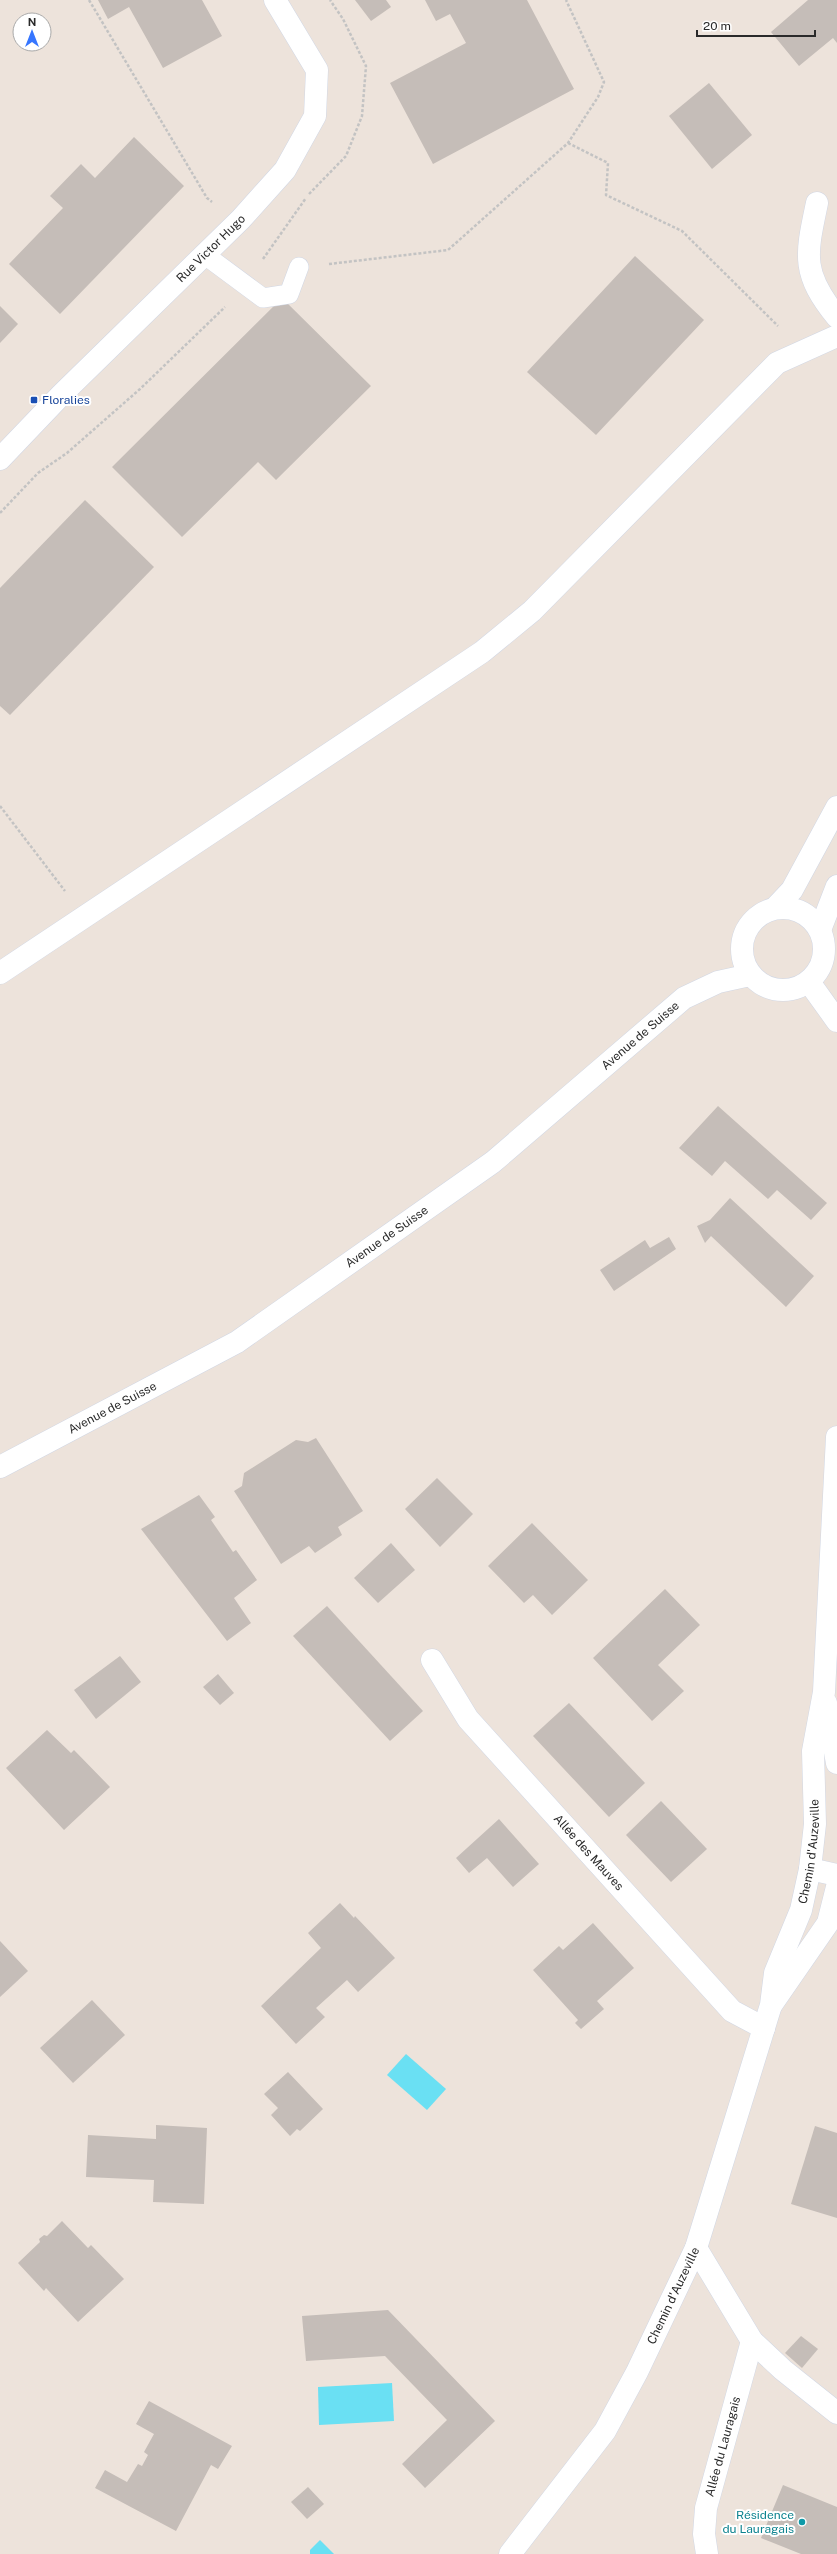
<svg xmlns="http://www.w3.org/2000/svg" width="837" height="2554" font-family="'Public Sans',sans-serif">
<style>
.water{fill:#6ae0f3}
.building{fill:#c5bdb8}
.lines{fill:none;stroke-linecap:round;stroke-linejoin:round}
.service-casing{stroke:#d1d7e4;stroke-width:20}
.minor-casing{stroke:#d1d7e4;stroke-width:23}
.tertiary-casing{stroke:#d1d7e4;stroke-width:23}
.path{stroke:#c3c3c3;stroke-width:2.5;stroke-dasharray:3 2;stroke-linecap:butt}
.service{stroke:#fff;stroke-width:19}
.minor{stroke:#fff;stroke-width:22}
.tertiary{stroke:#fff;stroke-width:22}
.transit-dot{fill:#1a4fb4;stroke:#fff;stroke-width:1.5}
.culture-dot{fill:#0f9aa8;stroke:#fff;stroke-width:1.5}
.labels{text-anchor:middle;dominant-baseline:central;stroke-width:4;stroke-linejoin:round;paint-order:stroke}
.street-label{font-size:12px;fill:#2a2a2a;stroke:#fff}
.transit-label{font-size:12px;fill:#164399;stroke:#fff;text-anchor:start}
.culture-label{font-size:12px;fill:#0d838f;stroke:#fff;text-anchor:end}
</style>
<rect width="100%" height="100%" fill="#ede3db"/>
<g class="water">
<polygon points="406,2054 446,2089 427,2110 387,2075"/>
<polygon points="392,2383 394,2421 319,2425 318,2387"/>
<polygon points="320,2540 334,2554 310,2554 310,2550"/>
</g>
<g class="building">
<polygon points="98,0 202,0 222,36 163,68 129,7 108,19"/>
<polygon points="355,0 386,0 391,7 371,21"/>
<polygon points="425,0 527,0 574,89 433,164 390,83 466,43 450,14 436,21"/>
<polygon points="808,0 837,0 837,43 833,38 799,66 771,32"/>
<polygon points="709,83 752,135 712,169 669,116"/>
<polygon points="134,137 184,186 60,314 9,264 63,208 50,196 81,164 95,178"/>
<polygon points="635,256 704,320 596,435 527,372"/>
<polygon points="282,298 371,386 276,480 258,462 182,537 112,467"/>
<polygon points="0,306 18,324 0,343"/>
<polygon points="85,500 154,567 10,715 0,706 0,588"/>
<polygon points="718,1106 827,1203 811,1220 777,1190 768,1199 725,1161 712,1176 679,1148"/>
<polygon points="730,1198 814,1276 786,1307 711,1236 705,1243 697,1226 710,1220"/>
<polygon points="669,1237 676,1249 614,1291 600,1270 645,1240 650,1248"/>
<polygon points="316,1438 363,1511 338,1527 342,1535 315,1553 309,1546 281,1564 234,1491 242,1486 244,1473 296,1440 308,1442"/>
<polygon points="437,1478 473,1514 440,1547 405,1509"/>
<polygon points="199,1495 215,1517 211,1520 233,1552 236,1550 257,1580 234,1598 251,1623 227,1641 141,1529"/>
<polygon points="532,1523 588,1580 552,1615 533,1595 524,1603 488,1566"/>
<polygon points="391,1543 415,1570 378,1603 354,1578"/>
<polygon points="665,1589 700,1625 658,1665 684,1691 652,1721 593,1658"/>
<polygon points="327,1606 423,1711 390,1741 293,1636"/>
<polygon points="120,1656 141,1682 96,1719 74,1690"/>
<polygon points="218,1674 234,1693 220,1705 203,1687"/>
<polygon points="569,1703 645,1783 609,1817 533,1736"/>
<polygon points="47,1730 71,1753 74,1750 110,1787 64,1830 6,1768"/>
<polygon points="661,1801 707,1849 671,1882 626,1835"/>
<polygon points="499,1819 539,1864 513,1887 487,1858 469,1873 456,1858"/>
<polygon points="340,1903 354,1918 355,1916 395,1958 358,1992 347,1980 316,2008 325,2017 296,2044 261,2006 321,1948 308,1933"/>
<polygon points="593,1923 634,1968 597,2001 604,2009 581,2029 575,2023 578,2020 533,1970 559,1946 563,1950"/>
<polygon points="0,1941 28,1971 0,1997"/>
<polygon points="92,2000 125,2035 73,2083 40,2048"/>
<polygon points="288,2072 323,2109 300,2131 297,2129 290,2136 271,2115 278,2108 264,2094"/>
<polygon points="156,2125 207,2128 204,2204 153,2202 154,2180 86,2177 88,2135 156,2139"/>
<polygon points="815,2126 837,2133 837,2218 791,2204"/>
<polygon points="62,2221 88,2248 91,2245 124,2279 78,2322 46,2288 44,2291 18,2263 40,2242 39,2239 44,2235 47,2236"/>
<polygon points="388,2310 495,2421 425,2488 402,2464 447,2420 385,2356 306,2361 302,2316"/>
<polygon points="801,2336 818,2349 802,2368 785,2353"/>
<polygon points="149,2401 232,2446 218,2469 211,2465 176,2531 95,2488 105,2470 127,2482 138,2464 142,2466 148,2455 144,2452 154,2434 136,2424"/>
<polygon points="783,2485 837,2507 837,2554 801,2554 761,2538"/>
<polygon points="308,2487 324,2504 307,2519 291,2502"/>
</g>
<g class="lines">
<g class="service-casing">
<polyline id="service" points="205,255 263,298 289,294 299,267"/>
</g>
<g class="minor-casing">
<g id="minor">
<path d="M817,203C806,255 801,273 837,317"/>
<path id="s1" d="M0,459L62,394L241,219L285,170L315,116L317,70L275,0"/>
<polyline points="0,973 482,652 532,611 777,363 837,336"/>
<path id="s2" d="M432,1660L468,1719L732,2011L764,2028"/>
<polyline points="810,1869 837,1875"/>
<polyline points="696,2248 752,2341 783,2370 837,2413"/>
<path id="s3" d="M707,2554L704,2534L706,2508L752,2341"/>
</g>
</g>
<g class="tertiary-casing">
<g id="tertiary">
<circle cx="783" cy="949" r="41"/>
<polyline points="775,908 792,890 837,807"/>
<polyline points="820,930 837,886"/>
<polyline points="809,982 837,1021"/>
<path id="s4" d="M0,1467L237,1342L493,1162L684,998L718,982L750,975"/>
<polyline points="826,1703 837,1763"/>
<polyline points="772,2004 828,1923 837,1887"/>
<path id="s5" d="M510,2554L605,2431L637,2372L696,2248L771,2005L775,1973L801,1910L810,1869L815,1824L813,1751L824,1692L837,1437"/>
</g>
</g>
<g class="path">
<polyline points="89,0 207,198 212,202"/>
<polyline points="568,143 608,163 606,195 682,231 778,326"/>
<polyline points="309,194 346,156 362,116 366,66 343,19 330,0"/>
<polyline points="263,259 306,198"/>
<polyline points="329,264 448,250 568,143 598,97 604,82 566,0"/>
<polyline points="0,513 38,473 67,453 140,389 225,307"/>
<polyline points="0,806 65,891"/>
</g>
<use href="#service" class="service"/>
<use href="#minor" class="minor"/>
<use href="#tertiary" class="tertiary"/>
</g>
<rect class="transit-dot" x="30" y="396" width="8" height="8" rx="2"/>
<circle class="culture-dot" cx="802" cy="2522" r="4"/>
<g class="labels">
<g class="street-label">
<text stroke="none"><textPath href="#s1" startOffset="298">Rue Victor Hugo</textPath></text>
<text stroke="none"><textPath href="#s4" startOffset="775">Avenue de Suisse</textPath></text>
<text stroke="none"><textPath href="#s4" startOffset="451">Avenue de Suisse</textPath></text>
<text stroke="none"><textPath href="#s4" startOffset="127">Avenue de Suisse</textPath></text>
<text stroke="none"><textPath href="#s5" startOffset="774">Chemin d'Auzeville</textPath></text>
<text stroke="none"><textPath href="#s2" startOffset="249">Allée des Mauves</textPath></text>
<text stroke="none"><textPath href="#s5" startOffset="307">Chemin d'Auzeville</textPath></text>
<text stroke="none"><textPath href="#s3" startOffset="110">Allée du Lauragais</textPath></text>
</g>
<g class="transit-label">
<text x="42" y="400">Floralies</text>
</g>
<g class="culture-label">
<text x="794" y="2515">Résidence<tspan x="794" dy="14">du Lauragais</tspan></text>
</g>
</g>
<g transform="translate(32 32)"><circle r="19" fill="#ffffff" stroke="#aaaaaa"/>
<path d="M0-3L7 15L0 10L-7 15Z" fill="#3676ff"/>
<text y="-6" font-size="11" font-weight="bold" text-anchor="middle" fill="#2a2a2a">N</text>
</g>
<path d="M697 30v6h118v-6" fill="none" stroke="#2a2a2a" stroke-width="2"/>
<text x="703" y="30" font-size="12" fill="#2a2a2a" stroke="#ffffff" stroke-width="3" paint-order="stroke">20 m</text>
</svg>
